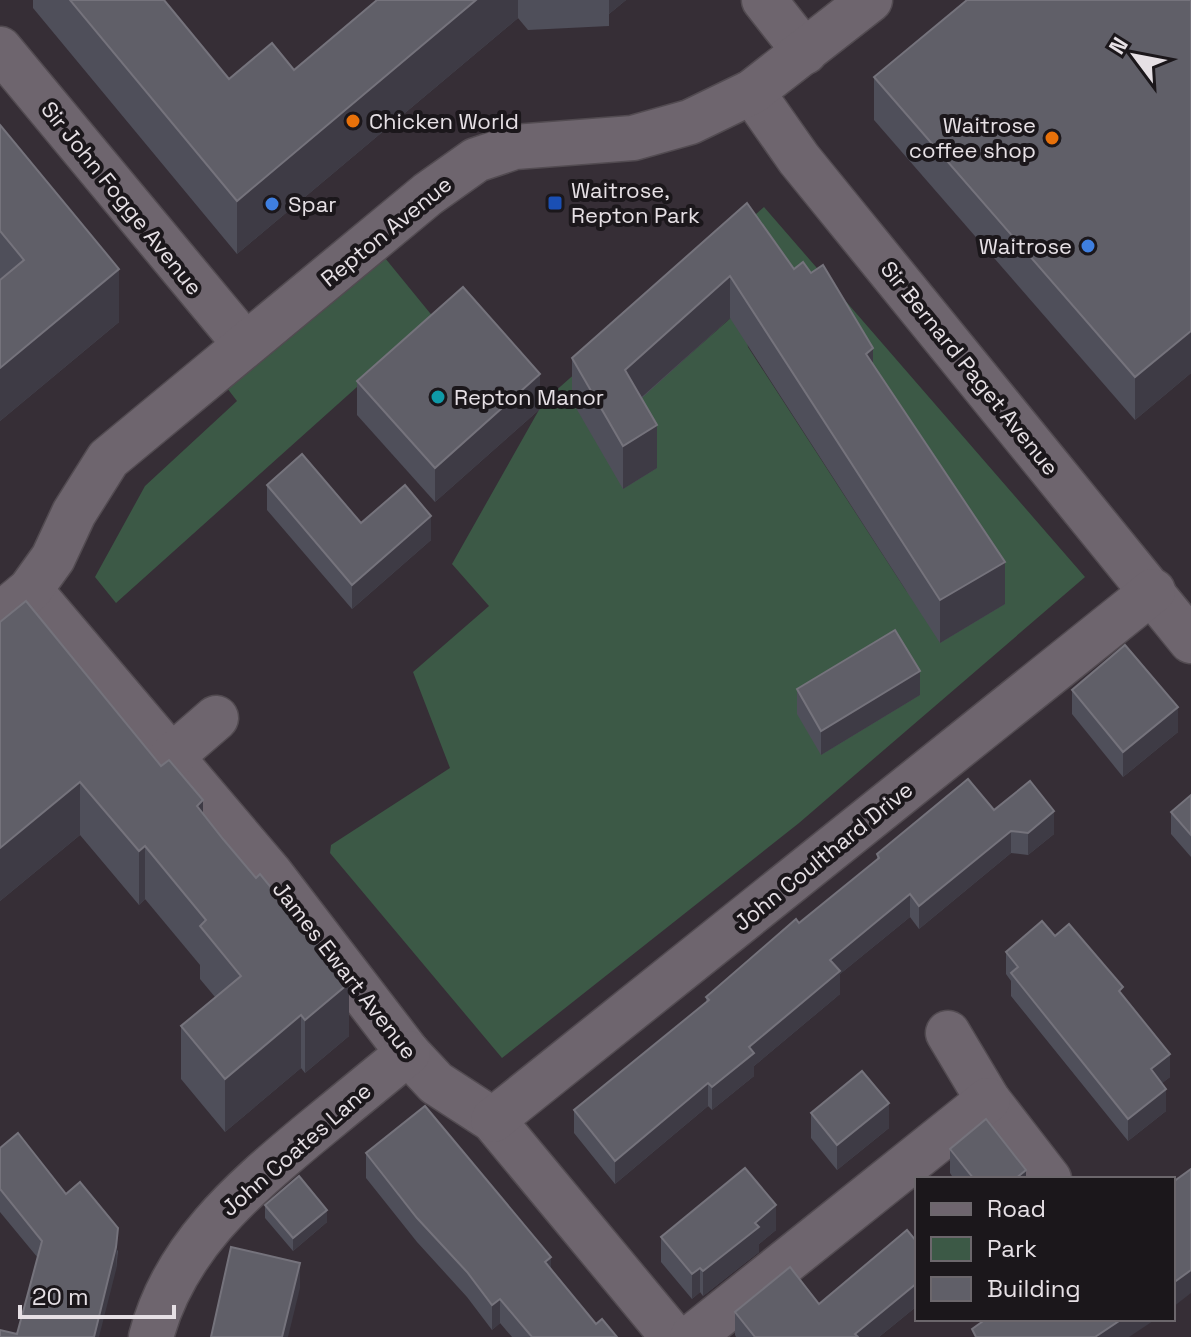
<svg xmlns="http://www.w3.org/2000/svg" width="1191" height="1337" font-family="'Space Grotesk',sans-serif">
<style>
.green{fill:#3c5946;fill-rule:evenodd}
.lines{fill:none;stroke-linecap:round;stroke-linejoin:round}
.minor-casing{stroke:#524b51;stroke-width:47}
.minor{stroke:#6e656e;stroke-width:44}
.wall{fill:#4f4f5a}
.shaded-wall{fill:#3e3b45}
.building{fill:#605f68;stroke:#75737c;stroke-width:2}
.food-dot{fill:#e8710a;stroke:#1b171b;stroke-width:3}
.transit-dot{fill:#1a4fb4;stroke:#1b171b;stroke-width:3}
.shop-dot{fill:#3f7fe0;stroke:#1b171b;stroke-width:3}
.culture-dot{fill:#0f9aa8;stroke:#1b171b;stroke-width:3}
.labels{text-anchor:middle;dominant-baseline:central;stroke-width:8;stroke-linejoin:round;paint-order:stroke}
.poi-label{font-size:22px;fill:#e6e0e5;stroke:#1b171b;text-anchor:start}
.street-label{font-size:22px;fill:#e6e0e5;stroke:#1b171b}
</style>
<rect width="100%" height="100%" fill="#362e36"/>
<g class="green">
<path d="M764,207L1085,577L799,823L502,1058L330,853L331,845L450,768L413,672L489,606L452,564L544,401ZM748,246L907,592L748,347L742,308L625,412Z"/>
<polygon points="385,258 434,318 116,603 95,577 145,486 237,401 227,388"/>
</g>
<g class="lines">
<g class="minor-casing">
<g id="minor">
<polyline points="764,0 805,52"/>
<polyline points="0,49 245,344"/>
<polyline points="752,92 799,159 1191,641"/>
<polyline points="30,590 271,874 408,1053 436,1083 493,1120 673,1337"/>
<polyline points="0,615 30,590 53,558 74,513 108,459 428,194 476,160 515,147 633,138 690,122 752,92 870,0"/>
<polyline points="171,757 216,718"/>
<polyline points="948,1033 988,1100 1049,1179"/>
<polyline points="493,1120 1153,591"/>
<path d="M151,1337C174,1249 240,1192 307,1136C341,1108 374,1081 408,1053"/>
<polyline points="692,1337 988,1100"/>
</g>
</g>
<use href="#minor" class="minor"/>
</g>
<g class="wall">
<polygon points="33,0 164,0 229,79 294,70 377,0 626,0 609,14 609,26 528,30 518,18 237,254 33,8"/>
<polygon points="1191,0 1191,373 1135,420 874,120 874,77"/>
<polygon points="0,125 119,322 0,421"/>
<polygon points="747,203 794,269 873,365 1005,604 940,643 730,318 642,398 657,468 623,489 572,401 572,358"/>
<polygon points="357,381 540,409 435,502 357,415"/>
<polygon points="267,485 361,523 431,540 352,609 267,510"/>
<polygon points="0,622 161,766 203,814 349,1036 305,1073 301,1068 225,1132 181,1079 181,1026 215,997 200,979 200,965 145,899 139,905 80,835 0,901"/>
<polygon points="797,689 920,695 821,755 797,714"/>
<polygon points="1072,690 1178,732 1123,777 1072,714"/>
<polygon points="1191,795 1191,857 1171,834 1171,812"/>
<polygon points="994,810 1054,834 1028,855 1011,853 919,929 910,917 840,974 840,994 754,1066 754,1076 712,1110 708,1106 615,1184 574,1133 574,1110 706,1002 706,997 877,860 877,854"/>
<polygon points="1055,936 1123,995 1170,1077 1162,1083 1166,1111 1128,1141 1011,996 1011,981 1006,974 1006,952"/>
<polygon points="811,1113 889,1128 837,1170 811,1138"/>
<polygon points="0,1148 66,1194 118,1251 116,1270 17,1334 38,1258 0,1212"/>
<polygon points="950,1149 1026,1179 954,1179 950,1173"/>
<polygon points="366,1153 551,1270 596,1324 617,1337 512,1337 500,1323 492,1330 467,1297 417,1242 366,1178"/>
<polygon points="265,1205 327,1222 293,1251 265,1218"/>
<polygon points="776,1230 759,1244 759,1252 703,1296 700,1292 692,1299 661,1262 661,1237"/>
<polygon points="917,1242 917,1306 879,1337 736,1337 735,1335 735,1312 819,1304"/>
</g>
<g class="shaded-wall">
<polygon points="476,0 518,0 518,18 237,254 237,201"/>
<polygon points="609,0 626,0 609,14"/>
<polygon points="119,269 119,322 0,421 0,368"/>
<polygon points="730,276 730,318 625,412 625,370"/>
<polygon points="1191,330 1191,373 1135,420 1135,377"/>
<polygon points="873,348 873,391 866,354"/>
<polygon points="540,374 540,409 435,502 435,468"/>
<polygon points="657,425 657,468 623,489 623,446"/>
<polygon points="431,516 431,540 352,609 352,585"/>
<polygon points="1005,562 1005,604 940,643 940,600"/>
<polygon points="920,671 920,695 821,755 821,731"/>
<polygon points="1178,707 1178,732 1123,777 1123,752"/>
<polygon points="80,782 80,835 0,901 0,848"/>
<polygon points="203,800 203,854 197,806"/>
<polygon points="1054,811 1054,834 1028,855 1028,833"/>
<polygon points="1011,831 1011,853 919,929 919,906"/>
<polygon points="145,846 145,899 139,905 139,851"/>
<polygon points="910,894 910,917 840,974 840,994 754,1066 754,1076 712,1110 712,1087 830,960"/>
<polygon points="349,983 349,1036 305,1073 305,1020"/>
<polygon points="301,1015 301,1068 225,1132 225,1079"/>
<polygon points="1170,1054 1170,1077 1151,1092 1151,1069"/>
<polygon points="708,1083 708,1106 615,1184 615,1161"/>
<polygon points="1166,1089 1166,1111 1128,1141 1128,1119"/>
<polygon points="889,1103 889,1128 837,1170 837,1145"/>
<polygon points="1026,1170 1026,1179 1015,1179"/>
<polygon points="776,1205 776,1230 759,1244 759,1252 703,1296 703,1271 755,1223"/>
<polygon points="327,1210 327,1222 293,1251 293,1238"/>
<polygon points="118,1228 116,1270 99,1337 94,1337"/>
<polygon points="551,1257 551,1282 545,1262"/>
<polygon points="300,1263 300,1288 288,1337 282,1337"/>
<polygon points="700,1268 700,1292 692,1299 692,1274"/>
<polygon points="1191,1270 1191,1293 1173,1307 1173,1283"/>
<polygon points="917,1283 917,1306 879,1337 855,1337 855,1334"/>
<polygon points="500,1299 500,1323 492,1330 492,1305"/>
<polygon points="1122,1319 1156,1319 1129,1337 1095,1337"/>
</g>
<g class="building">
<polygon points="70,0 164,0 229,79 272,43 294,70 377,0 476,0 237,201"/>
<polygon points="967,0 1191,0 1191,331 1135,377 874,77"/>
<polygon points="0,125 119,269 0,368 0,280 24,260 0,231"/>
<polygon points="747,203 794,269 803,262 811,273 823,265 873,348 866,354 1005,562 940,600 730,276 625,370 657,425 623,446 572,358"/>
<polygon points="463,287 540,374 435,468 357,381"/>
<polygon points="302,454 361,523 405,485 431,516 352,585 267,485"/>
<polygon points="26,601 161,766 169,760 203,800 197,806 223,839 256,878 260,874 349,983 305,1020 301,1015 225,1079 181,1026 241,976 200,926 206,920 145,846 139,851 80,782 0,848 0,622"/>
<polygon points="895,630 920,671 821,731 797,689"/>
<polygon points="1125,645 1178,707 1123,752 1072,690"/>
<polygon points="968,779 994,810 1030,781 1054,811 1028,833 1011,831 919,906 910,894 830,960 840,971 749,1047 754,1053 712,1087 708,1083 615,1161 574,1110 709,1000 706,997 796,919 799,923 879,858 877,854"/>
<polygon points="1191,795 1191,835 1171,812"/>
<polygon points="1042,921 1055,936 1069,924 1123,987 1119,991 1170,1054 1151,1069 1166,1089 1128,1119 1011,973 1018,967 1006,952"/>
<polygon points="862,1071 889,1103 837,1145 811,1113"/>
<polygon points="425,1106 551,1257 545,1262 596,1324 602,1319 617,1337 532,1337 500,1299 492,1305 467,1272 417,1218 366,1153"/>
<polygon points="986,1119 1026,1170 1015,1179 974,1179 950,1149"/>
<polygon points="18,1133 66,1194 80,1182 118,1228 116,1247 94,1337 0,1337 0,1330 17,1334 42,1241 0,1189 0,1148"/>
<polygon points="745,1168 776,1205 755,1223 759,1227 703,1271 700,1268 692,1274 661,1237"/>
<polygon points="1191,1169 1191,1270 1173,1283 1173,1182"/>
<polygon points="299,1176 327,1210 293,1238 265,1205"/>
<polygon points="907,1230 917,1242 917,1283 855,1334 858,1337 755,1337 735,1312 790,1267 819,1304"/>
<polygon points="231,1247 300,1263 282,1337 211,1337"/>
<polygon points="986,1319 1122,1319 1095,1337 976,1337 972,1329"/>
</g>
<g class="food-dot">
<circle cx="353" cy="121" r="8"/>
<circle cx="1052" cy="138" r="8"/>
</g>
<rect class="transit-dot" x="547" y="195" width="16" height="16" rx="4"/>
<g class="shop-dot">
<circle cx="272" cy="204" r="8"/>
<circle cx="1088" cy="246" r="8"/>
</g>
<circle class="culture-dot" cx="438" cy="397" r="8"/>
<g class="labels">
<g class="poi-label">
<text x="369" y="121">Chicken World</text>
<text x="1036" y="125" text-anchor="end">Waitrose<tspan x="1036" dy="25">coffee shop</tspan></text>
<text x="571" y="190">Waitrose,<tspan x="571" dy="25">Repton Park</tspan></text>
<text x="288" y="204">Spar</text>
<text x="1072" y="246" text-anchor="end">Waitrose</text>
<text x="454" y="397">Repton Manor</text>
</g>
<g class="street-label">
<text transform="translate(122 198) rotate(51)">Sir John Fogge Avenue</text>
<text transform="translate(386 231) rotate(-39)">Repton Avenue</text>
<text transform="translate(970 368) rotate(51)">Sir Bernard Paget Avenue</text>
<text transform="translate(823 856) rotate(-39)">John Coulthard Drive</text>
<text transform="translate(345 970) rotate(52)">James Ewart Avenue</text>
<text transform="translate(296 1149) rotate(-41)">John Coates Lane</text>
</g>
</g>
<rect x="915" y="1177" width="260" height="144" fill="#1b171b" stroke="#6c676c" stroke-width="2"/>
<rect x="931" y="1203" width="40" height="12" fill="#6e656e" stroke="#6c676c" stroke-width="2"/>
<text x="987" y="1217" font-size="24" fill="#e6e0e5">Road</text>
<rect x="931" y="1237" width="40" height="24" fill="#3c5946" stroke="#6c676c" stroke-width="2"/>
<text x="987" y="1257" font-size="24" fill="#e6e0e5">Park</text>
<rect x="931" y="1277" width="40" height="24" fill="#605f68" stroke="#6c676c" stroke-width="2"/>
<text x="987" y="1297" font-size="24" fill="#e6e0e5">Building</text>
<g transform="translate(1135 56) rotate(302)" stroke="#1b171b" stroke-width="6" paint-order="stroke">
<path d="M0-6L14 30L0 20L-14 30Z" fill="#e6e0e5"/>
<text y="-12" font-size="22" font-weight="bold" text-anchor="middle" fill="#e6e0e5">N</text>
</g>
<path d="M20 1305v12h154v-12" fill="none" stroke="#e6e0e5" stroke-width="4"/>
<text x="32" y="1305" font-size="24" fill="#e6e0e5" stroke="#1b171b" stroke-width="6" paint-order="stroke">20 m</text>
</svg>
